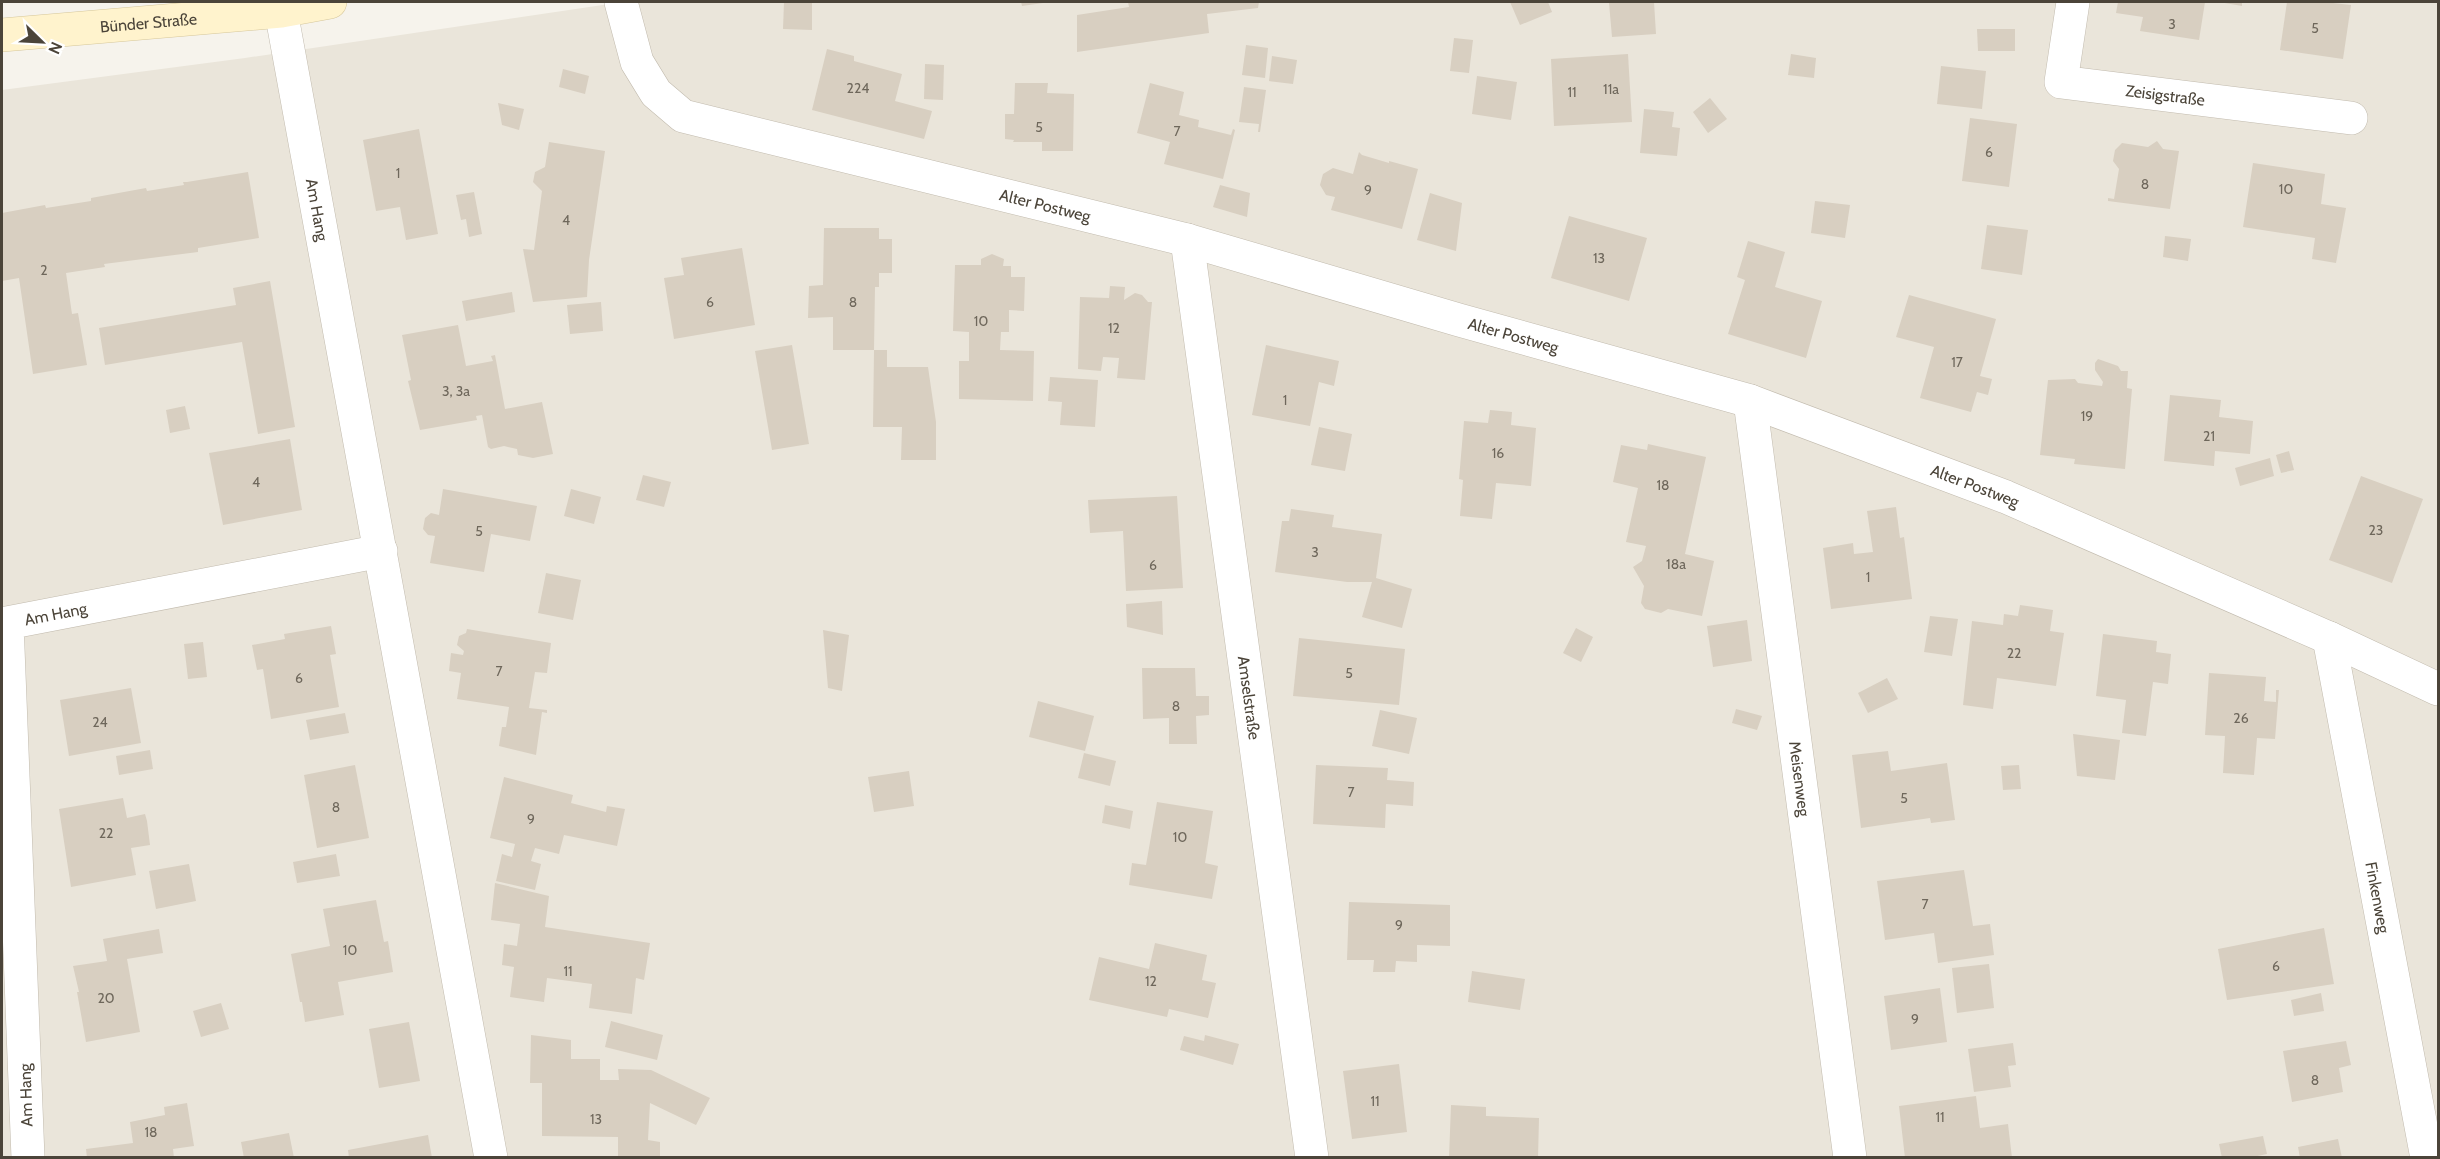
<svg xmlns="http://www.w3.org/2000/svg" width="2440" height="1159" font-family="Cabin,sans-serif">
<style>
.residential{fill:#eae5da}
.building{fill:#d8cfc1}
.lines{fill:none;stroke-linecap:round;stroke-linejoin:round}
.street-casing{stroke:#c2bbae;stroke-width:34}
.secondary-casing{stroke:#d6c79b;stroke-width:34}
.street{stroke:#fff;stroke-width:33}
.secondary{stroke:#fff3cd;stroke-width:33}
.labels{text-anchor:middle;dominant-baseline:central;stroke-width:4.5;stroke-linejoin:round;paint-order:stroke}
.number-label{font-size:14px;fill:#6e675b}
.street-label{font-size:16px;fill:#4b4439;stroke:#fff}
</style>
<rect width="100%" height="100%" fill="#f6f3ec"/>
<polygon class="residential" points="623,2 2438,2 2438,1157 2,1157 2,90 245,58"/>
<g class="building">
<polygon points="784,2 812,2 812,30 783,29"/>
<polygon points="1021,2 1042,2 1043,3 1022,6"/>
<polygon points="1128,2 1259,2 1258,8 1207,14 1209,33 1077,52 1077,15 1129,7"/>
<polygon points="1510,2 1548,2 1552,12 1520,25"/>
<polygon points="1654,2 1656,34 1612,37 1609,3"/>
<polygon points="2118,2 2205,2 2199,40 2140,31 2143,17 2116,13"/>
<polygon points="2219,2 2242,2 2242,6"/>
<polygon points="2287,2 2324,2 2351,5 2343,59 2280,50"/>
<polygon points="1977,29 2015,29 2015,51 1978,51"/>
<polygon points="1454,38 1473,40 1469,73 1450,71"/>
<polygon points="1246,45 1268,48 1265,78 1242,75"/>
<polygon points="827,49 854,56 854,61 902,74 895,101 932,111 924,139 812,110"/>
<polygon points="1628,54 1632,122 1554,126 1551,59"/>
<polygon points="1791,54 1816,58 1814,78 1788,75"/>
<polygon points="1272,56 1297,60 1293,84 1269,81"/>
<polygon points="925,64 944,65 943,100 924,99"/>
<polygon points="1941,66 1986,71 1982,109 1937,104"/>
<polygon points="563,69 589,76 585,94 559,87"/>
<polygon points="1477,76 1517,82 1511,120 1472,114"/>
<polygon points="1015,83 1048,83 1047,93 1074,94 1073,151 1042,151 1042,142 1013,142 1014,140 1005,139 1005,114 1014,114"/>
<polygon points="1150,83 1184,92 1179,115 1199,120 1198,127 1231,135 1233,129 1235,130 1223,179 1164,164 1170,142 1137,133"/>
<polygon points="1244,87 1266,90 1260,132 1258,132 1259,124 1239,122"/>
<polygon points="1710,98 1727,119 1708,133 1693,112"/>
<polygon points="498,103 524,109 519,130 502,125"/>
<polygon points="1644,109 1674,112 1672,127 1680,128 1677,156 1640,153"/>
<polygon points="1970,118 2017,124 2009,187 1962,181"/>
<polygon points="419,129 438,234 406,240 400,207 376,211 363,140"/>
<polygon points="2157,141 2163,149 2179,151 2170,209 2108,201 2108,198 2114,199 2119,169 2113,161 2115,150 2122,143 2148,147"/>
<polygon points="549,142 605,151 589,260 587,297 533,302 523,249 534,250 542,191 533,182 535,172 545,167"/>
<polygon points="1359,152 1362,155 1389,163 1389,161 1418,169 1402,229 1331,210 1335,197 1326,195 1320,185 1323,174 1333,168 1353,174"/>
<polygon points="2253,163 2325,174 2321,204 2346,208 2336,263 2312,259 2315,238 2243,227"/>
<polygon points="248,172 259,238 198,248 198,252 104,264 105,267 66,273 72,314 78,313 87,365 33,374 19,278 2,281 2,213 45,205 46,208 91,201 91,198 146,188 147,191 184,185 183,182 187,182"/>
<polygon points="1220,185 1250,193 1247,217 1213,207"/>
<polygon points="474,192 482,234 469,237 466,219 461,220 456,195"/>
<polygon points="1430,193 1462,203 1456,251 1417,240"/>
<polygon points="1815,201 1850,205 1845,238 1811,233"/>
<polygon points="1569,216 1647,238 1629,301 1551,278"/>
<polygon points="1987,225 2028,230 2022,275 1981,269"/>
<polygon points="824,228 879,228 879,239 892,239 892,273 879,273 879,287 875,287 874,350 887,350 887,367 928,367 936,422 936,460 901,460 902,427 873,427 874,350 833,350 833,317 808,318 809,286 823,285"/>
<polygon points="2165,236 2191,239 2188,261 2163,257"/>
<polygon points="1748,241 1785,252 1775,287 1822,301 1806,358 1728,334 1745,280 1737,277"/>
<polygon points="742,248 755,325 674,339 664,278 684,275 681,258"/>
<polygon points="992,254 1004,259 1003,266 1011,266 1011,277 1025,277 1024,311 1009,310 1009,332 1001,332 1000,350 1034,351 1033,401 959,399 959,361 969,361 969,332 953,331 955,265 981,265 981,259"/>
<polygon points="270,281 295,427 258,434 242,342 105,365 99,328 236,305 233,288"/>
<polygon points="1110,286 1125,287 1124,300 1135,293 1142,295 1148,302 1152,302 1145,380 1117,378 1119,358 1103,357 1101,371 1078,369 1080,297 1109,298"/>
<polygon points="512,292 515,312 466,321 462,301"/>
<polygon points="1909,295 1996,319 1980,376 1992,379 1988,395 1977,392 1971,412 1920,398 1934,347 1896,337"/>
<polygon points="601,302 603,331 570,334 567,305"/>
<polygon points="458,325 466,366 493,361 491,356 495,355 505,409 542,402 553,454 533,458 518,455 517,449 504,446 491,449 488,447 482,415 476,416 477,420 420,430 408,381 411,380 402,335"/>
<polygon points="792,345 809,444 772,450 755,351"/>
<polygon points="1266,345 1339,361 1334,386 1319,382 1310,426 1252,415"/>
<polygon points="2098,359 2118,366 2121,371 2128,371 2127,388 2132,389 2125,469 2074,464 2075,459 2040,455 2048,380 2075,379 2078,383 2102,386 2103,382 2095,370 2095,363"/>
<polygon points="1050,377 1098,380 1095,427 1060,425 1062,402 1048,401"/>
<polygon points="2170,395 2221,400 2219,417 2253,421 2250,454 2215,451 2214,466 2164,461"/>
<polygon points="185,406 190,429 170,433 166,410"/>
<polygon points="1490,410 1512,412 1511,425 1536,428 1531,486 1496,483 1492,519 1460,516 1463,480 1459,479 1464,421 1488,423"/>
<polygon points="1319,427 1352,434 1345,471 1311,465"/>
<polygon points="290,439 302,510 223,525 209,453"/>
<polygon points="1648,444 1706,457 1685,554 1714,561 1702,616 1668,609 1661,613 1645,609 1641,603 1644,586 1633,567 1642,561 1646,546 1626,542 1638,488 1613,482 1621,445 1647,450"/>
<polygon points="2289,451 2294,470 2281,473 2276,455"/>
<polygon points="2270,458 2274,476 2240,486 2235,468"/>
<polygon points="643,475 671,482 664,507 636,500"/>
<polygon points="2361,476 2423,499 2392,583 2329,560"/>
<polygon points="443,489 537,506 530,541 491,534 484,572 430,563 435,536 428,535 423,529 425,518 431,513 439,515"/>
<polygon points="571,489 601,497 594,524 564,516"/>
<polygon points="1177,496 1183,588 1126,591 1123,531 1090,533 1088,500"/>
<polygon points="1896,507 1900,538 1904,537 1912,599 1831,609 1823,548 1853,543 1854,554 1873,552 1867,511"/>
<polygon points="1291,509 1334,515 1332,527 1382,534 1376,578 1412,589 1402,628 1362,617 1372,582 1347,582 1275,572 1282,521 1289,521"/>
<polygon points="546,573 581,580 573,620 538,613"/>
<polygon points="1162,601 1163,635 1127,627 1126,604"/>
<polygon points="2020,605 2053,610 2050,631 2064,633 2056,686 1997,678 1993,709 1963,705 1972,621 2003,625 2004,614 2018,616"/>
<polygon points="1930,616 1958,619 1952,656 1924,652"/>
<polygon points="1747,620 1752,661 1713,667 1707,626"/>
<polygon points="331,626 336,654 330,655 339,707 271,719 263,669 257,670 252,645 285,639 284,634"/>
<polygon points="1576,628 1593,637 1581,662 1563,653"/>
<polygon points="467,629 551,643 547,673 535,672 529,708 547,710 547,713 542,712 536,755 499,746 502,727 506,727 509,707 457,699 461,673 449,671 451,653 463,655 464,651 457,645 459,636 466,633"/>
<polygon points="823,630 849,635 842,691 828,688"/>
<polygon points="2103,634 2157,641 2156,652 2171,654 2168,684 2153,682 2146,736 2122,733 2126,700 2096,696"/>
<polygon points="1299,638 1405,649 1399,705 1293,696"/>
<polygon points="203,642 207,677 188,679 184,644"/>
<polygon points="1142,668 1195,668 1196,696 1209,696 1209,715 1196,716 1197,744 1169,744 1169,718 1143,719"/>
<polygon points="2209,673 2266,677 2264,701 2276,702 2276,690 2279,690 2275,739 2257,738 2254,775 2223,773 2225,736 2205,735"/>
<polygon points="1887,678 1898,699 1868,713 1858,693"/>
<polygon points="131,688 141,743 69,756 60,700"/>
<polygon points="1038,701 1094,716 1085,751 1029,737"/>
<polygon points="1736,709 1762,716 1757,730 1732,723"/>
<polygon points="1380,710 1417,718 1409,754 1372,746"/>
<polygon points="345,713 349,733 310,740 306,720"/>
<polygon points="2073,734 2120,740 2115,780 2077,776"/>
<polygon points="150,750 153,769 119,775 116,756"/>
<polygon points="1888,751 1891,771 1947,763 1955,820 1931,823 1930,818 1861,828 1852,755"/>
<polygon points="1084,753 1116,761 1110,786 1078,778"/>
<polygon points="355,765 369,838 317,848 304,775"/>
<polygon points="1316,765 1388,768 1387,780 1414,782 1413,806 1386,804 1385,828 1313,824"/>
<polygon points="2019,765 2021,789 2003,790 2001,766"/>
<polygon points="909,771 914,806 874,812 868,777"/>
<polygon points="504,777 573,795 571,803 606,812 607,806 625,809 617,846 564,835 559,854 535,848 531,861 541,864 535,890 496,881 502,854 512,857 515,844 490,838"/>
<polygon points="123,798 127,818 145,814 147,821 150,845 131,848 136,875 71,887 59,809"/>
<polygon points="1157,802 1213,811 1205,863 1218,866 1212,899 1129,885 1132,863 1146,865"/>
<polygon points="1105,805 1133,811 1130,829 1102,823"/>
<polygon points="336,854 340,876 297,883 293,862"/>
<polygon points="189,864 196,901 156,909 149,871"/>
<polygon points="1964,870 1973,926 1990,924 1994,955 1938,963 1934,933 1885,940 1877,881"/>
<polygon points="495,883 549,896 545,927 650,943 644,980 636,978 632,1014 589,1008 592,984 547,978 544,1002 510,997 514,967 502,965 504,944 517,946 520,924 491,920"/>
<polygon points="376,900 384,942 388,941 393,972 338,982 344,1015 305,1022 302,1002 300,1002 291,954 330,946 323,909"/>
<polygon points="1349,902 1450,905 1450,946 1417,945 1417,962 1396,961 1395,972 1373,972 1374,960 1347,960"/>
<polygon points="2324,928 2334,984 2227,1000 2218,949"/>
<polygon points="159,929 163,953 127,959 140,1032 86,1042 77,992 79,992 73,966 107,961 103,939"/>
<polygon points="1155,943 1207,955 1202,980 1216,983 1208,1018 1169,1009 1167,1017 1089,1000 1099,957 1149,969"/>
<polygon points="1989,964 1994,1008 1957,1013 1952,968"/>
<polygon points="1472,971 1525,979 1520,1010 1468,1002"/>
<polygon points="1940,988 1947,1042 1891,1050 1884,996"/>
<polygon points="2321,993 2324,1011 2294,1016 2291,1000"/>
<polygon points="221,1003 229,1029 201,1037 193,1011"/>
<polygon points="611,1021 663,1035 657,1060 605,1047"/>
<polygon points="409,1022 420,1081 379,1088 369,1029"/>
<polygon points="531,1035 571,1040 571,1059 600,1059 600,1080 619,1080 618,1069 651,1070 710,1098 696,1125 650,1103 648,1140 660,1142 660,1158 618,1158 618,1137 542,1136 542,1083 530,1083"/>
<polygon points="1205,1035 1239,1044 1233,1065 1180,1050 1184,1036 1204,1041"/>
<polygon points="2346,1041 2351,1065 2339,1068 2343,1092 2292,1102 2283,1051"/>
<polygon points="2013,1043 2016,1065 2008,1066 2011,1087 1974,1092 1968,1049"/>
<polygon points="1399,1064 1407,1132 1352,1139 1343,1071"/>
<polygon points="1976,1096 1980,1128 2008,1124 2012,1158 1905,1158 1899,1106"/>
<polygon points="187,1103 194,1146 173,1149 174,1158 87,1158 86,1149 133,1143 130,1122 165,1115 164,1107"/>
<polygon points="1451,1105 1486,1107 1486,1116 1539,1118 1538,1158 1449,1158"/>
<polygon points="289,1133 294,1158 244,1158 241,1142"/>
<polygon points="428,1135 432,1158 349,1158 348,1150"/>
<polygon points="2263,1136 2267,1154 2248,1158 2222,1158 2219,1144"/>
<polygon points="2338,1139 2342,1158 2300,1158 2298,1147"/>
</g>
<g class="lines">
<g class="street-casing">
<g id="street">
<path id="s1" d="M621,2L637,62L656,93L683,116L1187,240L1459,320L1750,401L2006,497L2329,638L2438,689"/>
<path id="s2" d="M2073,2L2061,82L2351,118"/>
<path id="s3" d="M281,11L491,1158"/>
<path id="s4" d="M1187,240L1312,1158"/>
<path id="s5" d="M1750,401L1850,1158"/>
<path id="s6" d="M2329,638L2427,1158"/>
<path id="s7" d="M28,1158L7,623L381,551"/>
</g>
</g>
<g class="secondary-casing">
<g id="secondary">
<path id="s8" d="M2,35L281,11L330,2"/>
</g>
</g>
<use href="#street" class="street"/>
<use href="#secondary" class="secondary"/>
</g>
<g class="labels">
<g class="number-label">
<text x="2172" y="24">3</text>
<text x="2315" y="28">5</text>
<text x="858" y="88">224</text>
<text x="1611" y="89">11a</text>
<text x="1572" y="92">11</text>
<text x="1039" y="127">5</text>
<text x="1177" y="131">7</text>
<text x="1989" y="152">6</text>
<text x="398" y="173">1</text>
<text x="2145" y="184">8</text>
<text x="2286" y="189">10</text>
<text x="1368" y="190">9</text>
<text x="566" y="220">4</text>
<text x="1599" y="258">13</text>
<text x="44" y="270">2</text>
<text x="710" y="302">6</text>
<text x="853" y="302">8</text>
<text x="981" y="321">10</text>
<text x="1114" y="328">12</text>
<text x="1957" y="362">17</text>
<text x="456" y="391">3, 3a</text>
<text x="1285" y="400">1</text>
<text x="2087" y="416">19</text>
<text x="2209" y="436">21</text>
<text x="1498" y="453">16</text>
<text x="256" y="482">4</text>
<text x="1663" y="485">18</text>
<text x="2376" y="530">23</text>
<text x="479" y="531">5</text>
<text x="1315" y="552">3</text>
<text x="1676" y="564">18a</text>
<text x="1153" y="565">6</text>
<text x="1868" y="577">1</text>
<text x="2014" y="653">22</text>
<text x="499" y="671">7</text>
<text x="1349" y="673">5</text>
<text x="299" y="678">6</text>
<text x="1176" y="706">8</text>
<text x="2241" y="718">26</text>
<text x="100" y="722">24</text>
<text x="1351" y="792">7</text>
<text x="1904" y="798">5</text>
<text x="336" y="807">8</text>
<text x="531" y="819">9</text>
<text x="106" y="833">22</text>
<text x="1180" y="837">10</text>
<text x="1925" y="904">7</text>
<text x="1399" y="925">9</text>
<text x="350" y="950">10</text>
<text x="2276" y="966">6</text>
<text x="568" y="971">11</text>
<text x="1151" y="981">12</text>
<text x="106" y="998">20</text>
<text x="1915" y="1019">9</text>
<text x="2315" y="1080">8</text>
<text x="1375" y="1101">11</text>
<text x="1940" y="1117">11</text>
<text x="596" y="1119">13</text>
<text x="151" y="1132">18</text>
</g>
<g class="street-label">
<text stroke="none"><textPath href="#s8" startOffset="147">Bünder Straße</textPath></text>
<text stroke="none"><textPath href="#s2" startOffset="186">Zeisigstraße</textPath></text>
<text stroke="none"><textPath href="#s1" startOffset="507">Alter Postweg</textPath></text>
<text stroke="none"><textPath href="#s3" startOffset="202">Am Hang</textPath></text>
<text stroke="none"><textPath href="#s1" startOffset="993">Alter Postweg</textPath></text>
<text stroke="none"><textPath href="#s1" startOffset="1479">Alter Postweg</textPath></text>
<text stroke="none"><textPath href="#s7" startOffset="585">Am Hang</textPath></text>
<text stroke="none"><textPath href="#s4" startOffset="462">Amselstraße</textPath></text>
<text stroke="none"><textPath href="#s5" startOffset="381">Meisenweg</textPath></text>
<text stroke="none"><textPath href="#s6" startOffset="264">Finkenweg</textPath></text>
<text transform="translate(26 1095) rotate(-92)">Am Hang</text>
</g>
</g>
<rect width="2440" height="1159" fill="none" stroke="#4b4439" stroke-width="6"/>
<g transform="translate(42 42) rotate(114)" stroke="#ffffff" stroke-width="4.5" paint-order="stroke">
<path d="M0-4.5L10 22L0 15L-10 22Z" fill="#4b4439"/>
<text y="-9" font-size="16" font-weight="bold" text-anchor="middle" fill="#4b4439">N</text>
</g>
</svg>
